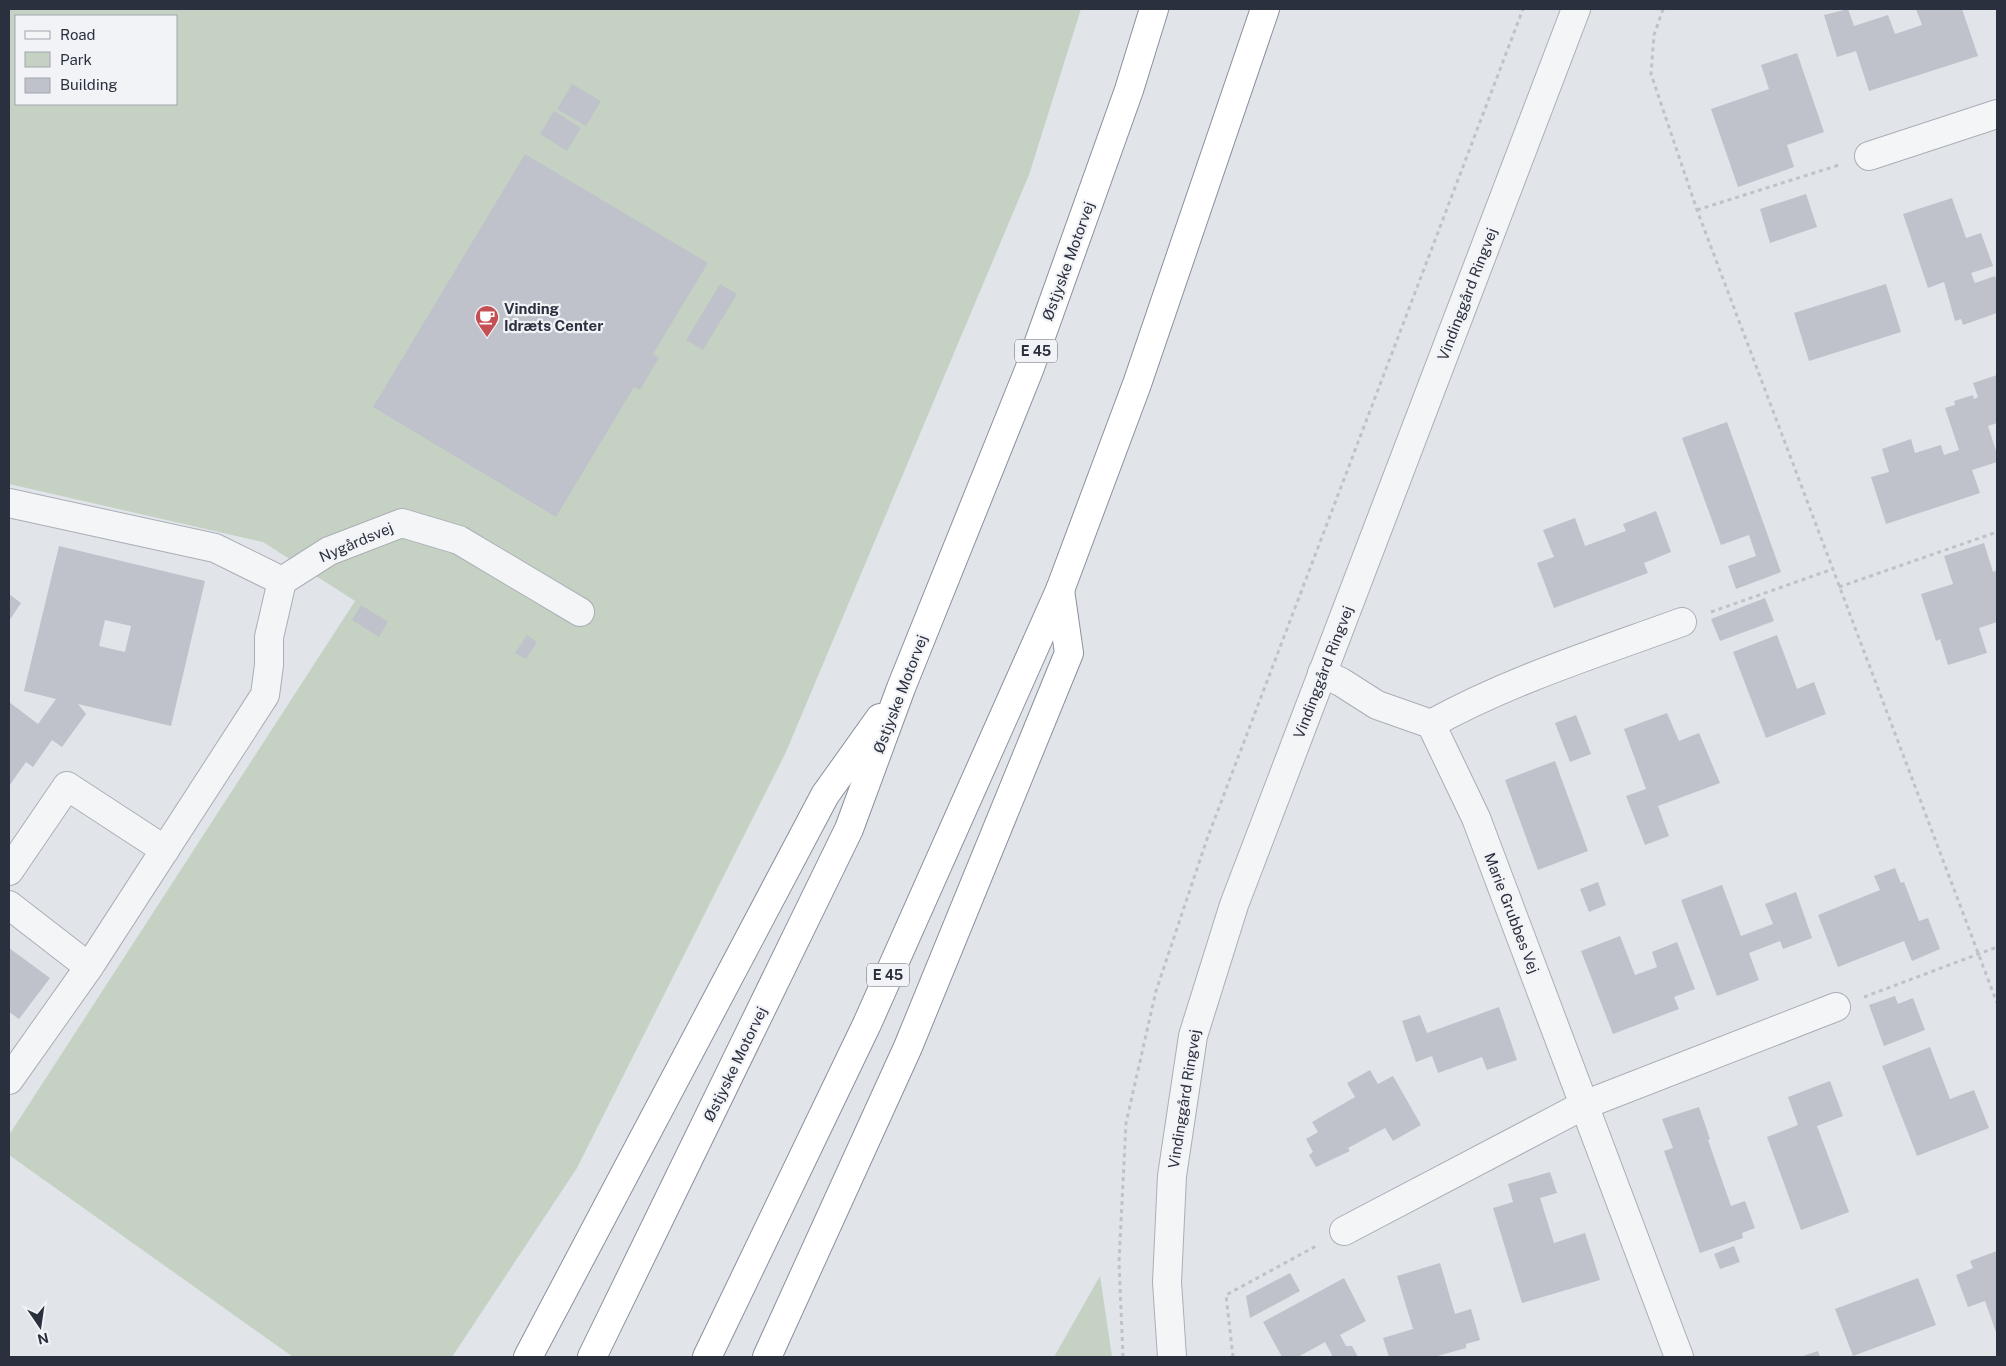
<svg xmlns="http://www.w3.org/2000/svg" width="2006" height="1366" font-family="'Public Sans',sans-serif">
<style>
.green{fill:#c5d2c3;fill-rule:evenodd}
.building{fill:#bfc2cb;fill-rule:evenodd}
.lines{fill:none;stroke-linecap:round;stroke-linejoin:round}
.minor-casing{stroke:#aaaeb6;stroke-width:30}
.highway-casing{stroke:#8a909e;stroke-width:30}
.path{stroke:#c0c2c7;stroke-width:3;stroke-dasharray:4 4;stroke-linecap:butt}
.minor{stroke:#f4f5f7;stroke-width:28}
.highway{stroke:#fff;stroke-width:28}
.labels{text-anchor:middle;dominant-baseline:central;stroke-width:4.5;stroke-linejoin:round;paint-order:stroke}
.shield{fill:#f1f3f6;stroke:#666a76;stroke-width:1}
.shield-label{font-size:14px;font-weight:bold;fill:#2b303f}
.street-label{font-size:15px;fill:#2b303f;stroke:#f1f3f6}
.poi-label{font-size:15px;font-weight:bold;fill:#2b303f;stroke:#f1f3f6;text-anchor:start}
</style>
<rect width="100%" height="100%" fill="#e1e4e9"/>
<g class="green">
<path d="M9,9H1081L1029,175L786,752L577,1168L452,1357H293L9,1155V1135L355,601L263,542L9,484ZM16,16H176V104H16Z"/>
<polygon points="1100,1276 1112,1357 1054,1357"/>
</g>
<g class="building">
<polygon points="1848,9 1854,26 1888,15 1895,34 1922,25 1916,9 1962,9 1978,56 1869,91 1856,51 1837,57 1824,15"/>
<polygon points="1797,53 1824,132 1787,145 1794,167 1738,187 1711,109 1769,89 1761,65"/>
<polygon points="572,84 601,101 586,126 557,109"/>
<polygon points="554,111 581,128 567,151 540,134"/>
<polygon points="525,154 708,263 653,354 659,358 640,390 634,387 556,517 373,407"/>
<polygon points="1806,194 1817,227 1770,243 1760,209"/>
<polygon points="1952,198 1966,238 1981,233 1993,266 1971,273 1975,283 1995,276 1997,283 1997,313 1963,325 1961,319 1955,321 1944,282 1928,288 1903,214"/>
<polygon points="720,284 737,294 703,350 686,340"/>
<polygon points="1886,284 1901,332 1809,361 1794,313"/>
<polygon points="1997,375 1997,423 1988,426 1997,454 1997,462 1972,470 1980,493 1886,524 1871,477 1889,472 1882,449 1911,439 1915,453 1941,445 1944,455 1959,450 1945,408 1955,405 1954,401 1973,395 1974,399 1978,397 1973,383"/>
<polygon points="1727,422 1781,572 1736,589 1728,566 1756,556 1749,535 1721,545 1682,438"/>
<polygon points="1656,511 1671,552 1644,563 1648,573 1554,608 1537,563 1554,557 1543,530 1575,518 1585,546 1626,531 1623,524"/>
<polygon points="1984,543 1993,572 1997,570 1997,622 1979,628 1987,653 1948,665 1940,639 1936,641 1921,594 1953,584 1944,556"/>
<path d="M59,546L205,581L171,726L78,704L86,714L62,747L52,740L33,767L26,762L9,786V702L38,724L56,699L24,691ZM105,620L131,626L125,652L99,646Z"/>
<polygon points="9,594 21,603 9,621"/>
<polygon points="1765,598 1774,621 1720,641 1711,619"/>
<polygon points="361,605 388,622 379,637 352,620"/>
<polygon points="527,635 537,642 526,659 515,653"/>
<polygon points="1777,635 1797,689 1814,682 1826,714 1766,738 1733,652"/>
<polygon points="1667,713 1679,741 1699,733 1720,783 1658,806 1669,836 1645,845 1626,796 1646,789 1624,729"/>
<polygon points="1576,715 1591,754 1570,762 1555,723"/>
<polygon points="1555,761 1588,851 1538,870 1505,780"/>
<polygon points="1895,868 1901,883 1904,882 1919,921 1928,918 1940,949 1912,961 1904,941 1838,967 1818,915 1880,890 1874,876"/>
<polygon points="1598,882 1606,905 1589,912 1580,889"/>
<polygon points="1722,885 1741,936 1773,924 1765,904 1796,892 1812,938 1783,949 1780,941 1749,953 1759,980 1717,996 1681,900"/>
<polygon points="1620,936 1635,975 1657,967 1652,952 1677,942 1695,989 1674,997 1679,1009 1613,1034 1581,951"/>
<polygon points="9,948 50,978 19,1019 9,1012"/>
<polygon points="1895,996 1898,1004 1913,998 1925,1030 1884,1046 1869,1005"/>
<polygon points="1499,1007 1517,1060 1487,1070 1482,1057 1438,1073 1432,1056 1416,1062 1402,1021 1420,1015 1427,1033"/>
<polygon points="1930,1047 1950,1099 1974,1090 1989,1128 1917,1156 1882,1066"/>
<polygon points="1370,1070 1378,1084 1393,1076 1421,1125 1393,1141 1385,1128 1348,1148 1350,1151 1316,1167 1309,1155 1313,1152 1306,1139 1318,1132 1312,1122 1355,1097 1347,1083"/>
<polygon points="1830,1081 1843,1116 1817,1126 1849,1212 1801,1230 1767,1137 1798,1125 1788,1097"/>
<polygon points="1699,1107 1710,1139 1708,1140 1731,1206 1745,1201 1755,1228 1742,1233 1743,1238 1700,1253 1664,1151 1673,1148 1662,1119"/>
<polygon points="1550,1172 1557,1193 1540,1198 1554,1243 1585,1233 1600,1280 1522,1303 1493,1208 1513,1202 1508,1184"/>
<polygon points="1734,1246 1740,1262 1720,1269 1714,1254"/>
<polygon points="1997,1251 1997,1335 1985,1301 1968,1307 1956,1275 1973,1268 1970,1261"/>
<polygon points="1440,1263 1455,1314 1471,1309 1480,1340 1466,1344 1466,1348 1434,1357 1389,1357 1383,1338 1413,1329 1397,1276"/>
<polygon points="1290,1273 1300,1291 1250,1318 1246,1296"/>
<polygon points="1344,1278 1366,1321 1340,1335 1346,1346 1352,1346 1358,1357 1333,1357 1325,1342 1298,1357 1282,1357 1263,1322"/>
<polygon points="1918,1278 1936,1325 1853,1356 1835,1309"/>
<polygon points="1818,1351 1820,1357 1800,1357"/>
</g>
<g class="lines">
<g class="minor-casing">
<g id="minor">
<polyline points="1869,156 1997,114"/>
<polyline points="9,503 215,548 282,581 329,551 402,523 459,540 580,612"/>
<polyline points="1322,673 1341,682 1377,705 1431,724 1476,818 1679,1357"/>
<path d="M1431,724C1511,680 1597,653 1682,622"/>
<polyline points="9,871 67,786 165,850"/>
<polyline points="9,905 89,967"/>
<polyline points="9,1080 89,967 265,695 269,665 269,637 282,581"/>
<polyline points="1344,1231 1584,1105 1836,1007"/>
<polyline points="1172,1357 1167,1282 1172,1176 1193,1036 1234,905 1576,9"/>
</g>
</g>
<g class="highway-casing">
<g id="highway">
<polyline points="528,1357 825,795 880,718"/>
<polyline points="592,1357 849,829 901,688 1029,370 1129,90 1154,9"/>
<polyline points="707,1357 867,1024 1060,590 1137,384 1265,9"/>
<polyline points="767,1357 908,1047 1069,653 1060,590"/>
</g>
</g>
<g class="path">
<polyline points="1663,9 1654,35 1651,74 1697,210 1997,1003"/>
<polyline points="1697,210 1839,165"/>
<polyline points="1839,587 1997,532"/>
<polyline points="1711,612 1833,569"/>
<polyline points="1864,997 1997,947"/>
<polyline points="1123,1357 1119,1262 1126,1123 1156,991 1207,839 1523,9"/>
<polyline points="1233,1357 1226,1295 1318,1245"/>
</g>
<use href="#minor" class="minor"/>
<use href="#highway" class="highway"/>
</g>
<defs>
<g id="cafe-pin" transform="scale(1.25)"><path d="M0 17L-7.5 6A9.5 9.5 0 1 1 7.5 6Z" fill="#c45055" stroke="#f1f3f6"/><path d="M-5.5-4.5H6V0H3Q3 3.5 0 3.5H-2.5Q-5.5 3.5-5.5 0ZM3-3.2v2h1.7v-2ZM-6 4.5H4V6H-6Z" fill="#fff"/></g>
</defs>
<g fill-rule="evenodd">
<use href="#cafe-pin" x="487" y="317"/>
</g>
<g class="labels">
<g class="shield">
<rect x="1015" y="339.5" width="42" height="23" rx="4"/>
<rect x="867" y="963.5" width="42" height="23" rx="4"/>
</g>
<g class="shield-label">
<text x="1036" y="351">E 45</text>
<text x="888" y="975">E 45</text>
</g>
<g class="street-label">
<text transform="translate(1068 261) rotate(-70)">Østjyske Motorvej</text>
<text transform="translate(1467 294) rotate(-69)">Vindinggård Ringvej</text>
<text transform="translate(356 542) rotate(-23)">Nygårdsvej</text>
<text transform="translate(1323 672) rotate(-69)">Vindinggård Ringvej</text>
<text transform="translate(900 694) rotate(-69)">Østjyske Motorvej</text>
<text transform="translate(1512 913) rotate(69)">Marie Grubbes Vej</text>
<text transform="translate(735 1064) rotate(-64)">Østjyske Motorvej</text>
<text transform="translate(1184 1099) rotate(-81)">Vindinggård Ringvej</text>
</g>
<g class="poi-label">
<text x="504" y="308">Vinding<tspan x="504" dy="17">Idræts Center</tspan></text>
</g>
</g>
<rect width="2006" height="1366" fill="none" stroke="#2b303f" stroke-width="20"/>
<rect x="15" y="15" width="162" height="90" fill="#f1f3f6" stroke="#a2a5ad"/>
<rect x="25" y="31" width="25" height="8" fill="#f4f5f7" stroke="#a2a5ad"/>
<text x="60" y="40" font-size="15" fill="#2b303f">Road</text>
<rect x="25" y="52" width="25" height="15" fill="#c5d2c3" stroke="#a2a5ad"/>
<text x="60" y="65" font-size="15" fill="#2b303f">Park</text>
<rect x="25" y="78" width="25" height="15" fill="#bfc2cb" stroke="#a2a5ad"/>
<text x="60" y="90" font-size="15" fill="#2b303f">Building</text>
<g transform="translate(40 1326) rotate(167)" stroke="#f1f3f6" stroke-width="4" paint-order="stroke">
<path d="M0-4L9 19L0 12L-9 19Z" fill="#2b303f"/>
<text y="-8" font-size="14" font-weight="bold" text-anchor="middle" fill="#2b303f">N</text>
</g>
</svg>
